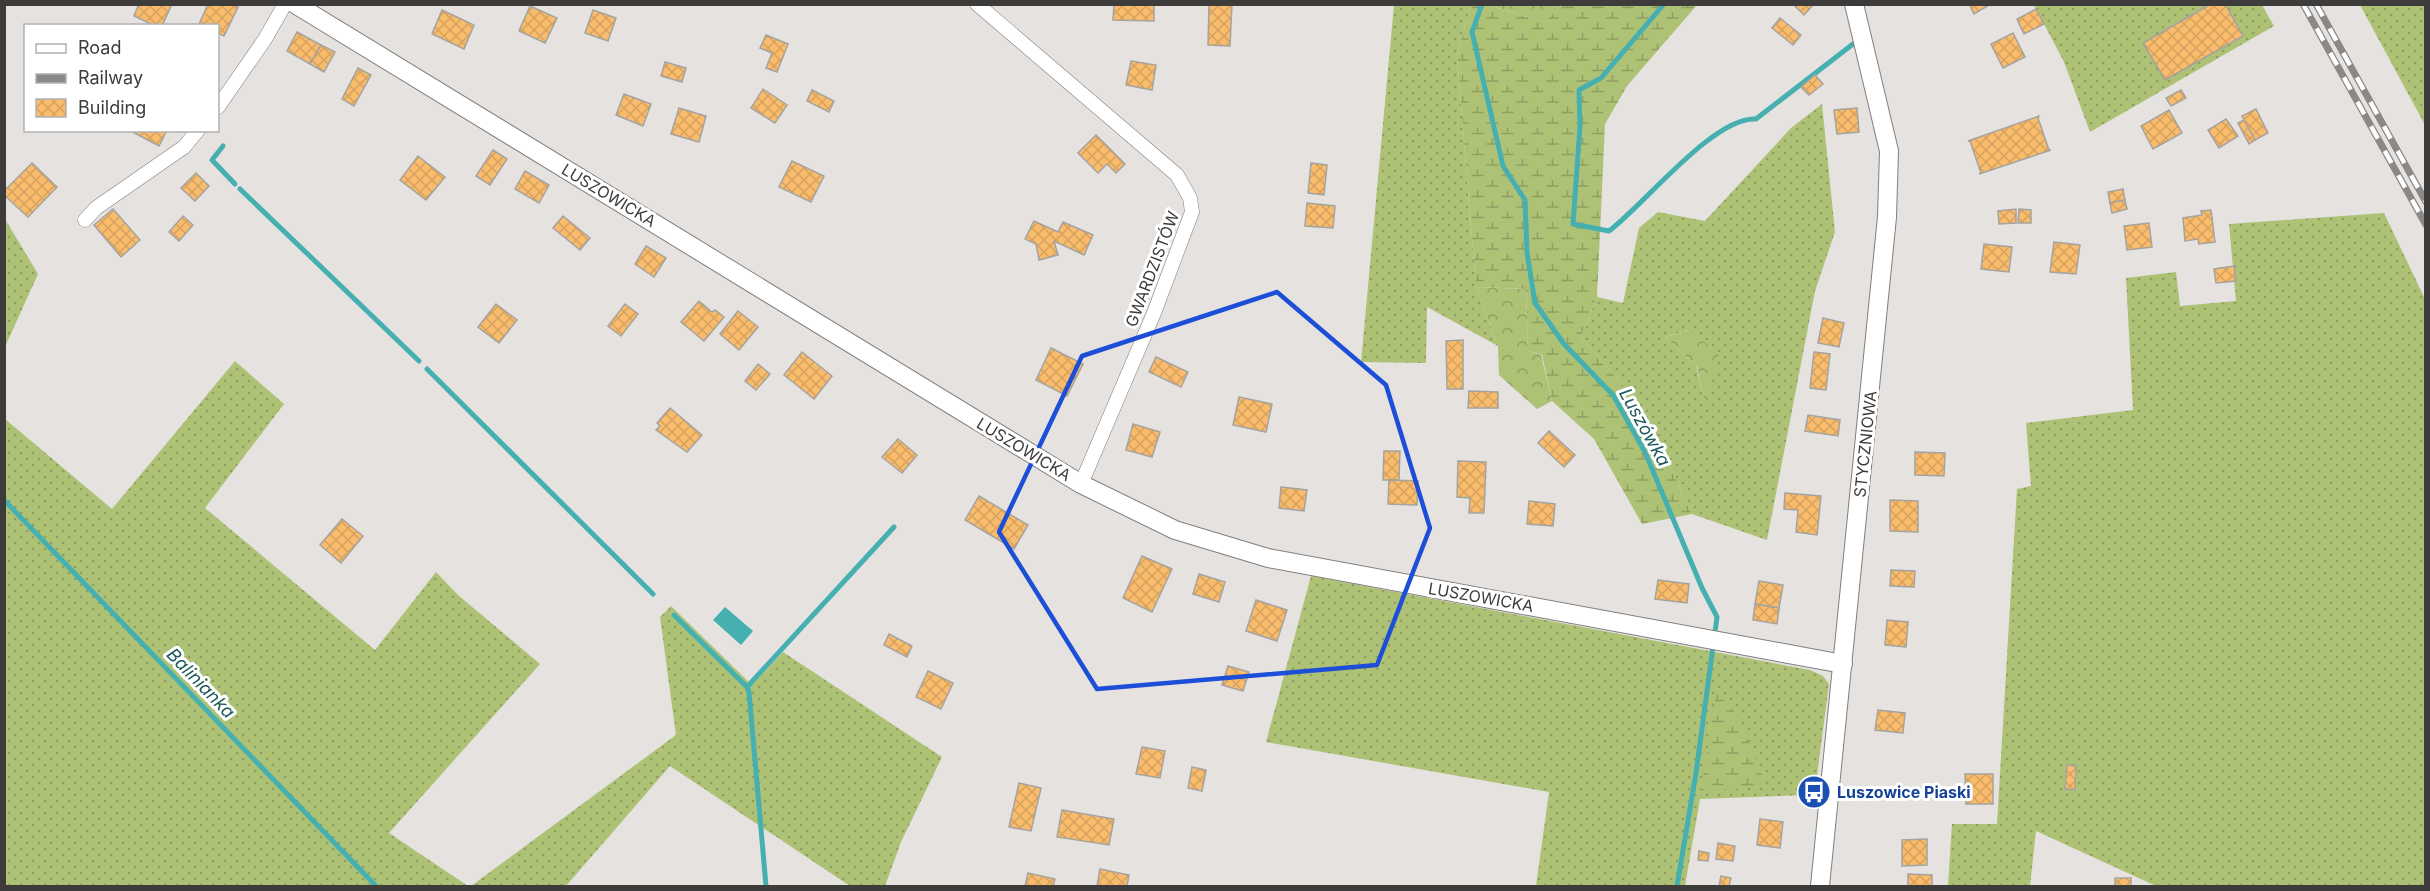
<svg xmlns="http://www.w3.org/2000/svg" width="2430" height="891" font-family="Inter,sans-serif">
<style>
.grass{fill:url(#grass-dots);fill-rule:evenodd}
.forest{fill:url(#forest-crowns)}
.wetland{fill:url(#wetland-marsh)}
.water{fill:#46b0b1}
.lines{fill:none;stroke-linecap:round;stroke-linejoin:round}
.stream{stroke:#46b0b1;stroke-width:5}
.building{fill:url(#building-cross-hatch);stroke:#a5a3a0;stroke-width:1.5}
.minor-casing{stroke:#817f7d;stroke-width:15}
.tertiary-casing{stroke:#817f7d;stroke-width:20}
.minor{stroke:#fff;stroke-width:14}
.tertiary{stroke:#fff;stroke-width:18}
.rail-casing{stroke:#8b8987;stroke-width:7}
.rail{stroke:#fff;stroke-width:4.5;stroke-dasharray:14;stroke-linecap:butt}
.marked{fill:none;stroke:#1d4ed8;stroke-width:4.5;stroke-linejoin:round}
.labels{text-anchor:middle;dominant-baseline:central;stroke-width:6;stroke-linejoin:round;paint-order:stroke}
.street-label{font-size:16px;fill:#3e3c3b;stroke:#fff}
.transit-label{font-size:16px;font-weight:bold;fill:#164399;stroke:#fff;text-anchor:start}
.water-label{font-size:18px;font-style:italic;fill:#1e595a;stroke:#fff}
</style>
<defs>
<pattern id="grass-dots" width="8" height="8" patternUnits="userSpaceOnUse" patternTransform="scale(1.5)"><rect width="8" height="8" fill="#aec276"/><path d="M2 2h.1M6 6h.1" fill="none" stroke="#8f9f62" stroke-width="1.8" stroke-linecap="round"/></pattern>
<pattern id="forest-crowns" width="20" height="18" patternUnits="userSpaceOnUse" patternTransform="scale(1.5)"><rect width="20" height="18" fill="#aec276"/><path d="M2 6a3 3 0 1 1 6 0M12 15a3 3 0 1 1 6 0" fill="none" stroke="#8f9f62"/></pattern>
<pattern id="wetland-marsh" width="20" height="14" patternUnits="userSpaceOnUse" patternTransform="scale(1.5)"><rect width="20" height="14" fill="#aec276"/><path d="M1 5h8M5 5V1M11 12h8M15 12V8" fill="none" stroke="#8f9f62"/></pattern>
<pattern id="building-cross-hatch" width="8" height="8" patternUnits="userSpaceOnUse" patternTransform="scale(1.5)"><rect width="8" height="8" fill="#f9bc6c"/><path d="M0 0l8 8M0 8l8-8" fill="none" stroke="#d6a25e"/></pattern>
</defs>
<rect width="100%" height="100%" fill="#e5e2e0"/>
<g class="grass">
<polygon points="1394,5 1471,5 1457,55 1476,287 1498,346 1427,307 1426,363 1361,362"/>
<polygon points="2034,5 2262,5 2274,26 2090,132 2064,62"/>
<polygon points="2360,5 2425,5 2425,125"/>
<path d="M1822,104L1835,232L1815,291L1767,540L1692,514L1646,412L1581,337L1597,297L1623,303L1639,228L1658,212L1705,221L1791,128ZM1688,330L1705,404L1697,366L1665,337Z"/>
<polygon points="2384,213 2425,299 2425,886 2156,886 2036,831 2030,886 1948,886 1952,824 1997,824 2017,489 2031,486 2026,423 2133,410 2126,278 2176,272 2180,306 2236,301 2229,224"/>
<polygon points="5,219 38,274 5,347"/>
<polygon points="235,361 284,404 205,508 375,650 436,572 458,595 540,664 389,833 468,886 5,886 5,419 112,509"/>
<polygon points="1311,576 1810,670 1823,676 1829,684 1817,776 1810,782 1808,795 1700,799 1685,886 1536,886 1549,792 1266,742"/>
<polygon points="671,606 752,685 783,652 942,757 901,842 885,886 850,886 670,766 566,886 471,886 676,735 660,617"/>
</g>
<g class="forest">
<polygon points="1489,5 1562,5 1544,22"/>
<polygon points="1476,287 1526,289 1528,351 1541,355 1552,401 1537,409 1499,375 1498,346"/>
<polygon points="1689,330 1719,354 1706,405 1697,366 1665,337"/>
</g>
<g class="wetland">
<polygon points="1471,5 1489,5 1544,22 1562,5 1697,5 1627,86 1605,124 1597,297 1581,337 1646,412 1692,514 1642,524 1594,439 1552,401 1542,355 1528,351 1526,289 1476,287 1457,55"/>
<polygon points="1717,686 1739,719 1767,787 1701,791"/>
</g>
<polygon class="water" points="725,607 753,631 741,645 713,620"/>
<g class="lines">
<g class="stream">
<polyline points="1482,4 1472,32 1503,166 1525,200 1527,253 1535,303 1564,344 1613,395 1645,452 1702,588 1717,617 1696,773 1677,886"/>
<path d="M1664,4L1601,78L1579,90L1580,126L1573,224L1609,231C1644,205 1714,116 1756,119L1853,44"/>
<polyline points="223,146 212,160 235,184"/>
<polyline points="240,189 419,361"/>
<polyline points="427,369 653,594"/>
<polyline points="4,500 376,886"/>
<polyline points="674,615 747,687 749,692 766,886"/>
<polyline points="747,687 894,527"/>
</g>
</g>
<g class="building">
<polygon points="139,4 172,4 162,26 155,26 134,16"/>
<polygon points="208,4 232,4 238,7 224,36 218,33 218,26 199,24"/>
<polygon points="1114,4 1154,5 1154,21 1113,20"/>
<polygon points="1209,4 1232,4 1230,46 1208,45"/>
<polygon points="1793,4 1814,4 1804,15"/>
<polygon points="1969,4 1991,4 1974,14"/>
<polygon points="2211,4 2225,4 2243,36 2165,80 2143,43"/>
<polygon points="530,6 557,18 545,43 519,31"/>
<polygon points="2036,9 2044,24 2024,34 2017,19"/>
<polygon points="442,10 474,25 464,49 432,34"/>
<polygon points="593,10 616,18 608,41 585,33"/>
<polygon points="1780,18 1801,35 1793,45 1772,28"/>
<polygon points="297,32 321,45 310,64 287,51"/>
<polygon points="2013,33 2025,57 2003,68 1991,44"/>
<polygon points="766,35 788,44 777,72 766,68 772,53 760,48"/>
<polygon points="321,45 335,52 324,72 310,64"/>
<polygon points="1131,61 1156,65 1152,90 1126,85"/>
<polygon points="665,62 686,68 682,82 661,76"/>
<polygon points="358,68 371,75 354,106 342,99"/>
<polygon points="1815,75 1823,84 1809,95 1801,87"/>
<polygon points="763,89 787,105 775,123 751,108"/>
<polygon points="812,90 834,101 829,112 807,101"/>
<polygon points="2181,90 2186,98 2171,106 2166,98"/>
<polygon points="624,94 651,104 643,126 616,115"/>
<polygon points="679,108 706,116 699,142 671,134"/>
<polygon points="1857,108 1859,132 1837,134 1834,110"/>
<polygon points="2256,109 2268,133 2255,140 2242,116"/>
<polygon points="2169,110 2182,133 2153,149 2141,126"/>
<polygon points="2039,116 2038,118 2049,150 2051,150 1979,174 1981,173 1970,141 1968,141"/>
<polygon points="2226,119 2238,136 2219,148 2208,130"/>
<polygon points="2244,120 2255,140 2249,144 2238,123"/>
<polygon points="129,130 167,130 159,146"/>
<polygon points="1096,135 1125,164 1116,173 1107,164 1098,173 1078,153"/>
<polygon points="493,150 507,159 490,185 476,176"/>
<polygon points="418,156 445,177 426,200 400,180"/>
<polygon points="792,161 824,176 811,202 779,187"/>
<polygon points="32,163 57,187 28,217 4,195 4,191"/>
<polygon points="1311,163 1327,165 1324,195 1308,193"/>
<polygon points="525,171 549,185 539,203 515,189"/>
<polygon points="196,173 209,186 195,201 181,188"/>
<polygon points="2123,189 2125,200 2110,203 2108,192"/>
<polygon points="2125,200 2127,209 2112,213 2110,203"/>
<polygon points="1307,203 1335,206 1333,228 1305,226"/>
<polygon points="113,209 140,240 121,257 94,225"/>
<polygon points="2016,209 2016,223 1999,224 1998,211"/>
<polygon points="2019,209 2031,210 2031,223 2018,223"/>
<polygon points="2211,210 2215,242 2199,244 2198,239 2185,241 2183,218 2202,215 2201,211"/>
<polygon points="183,216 193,225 179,241 169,232"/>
<polygon points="563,216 590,238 580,250 553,228"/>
<polygon points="1034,221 1058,232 1063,222 1093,235 1084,255 1054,241 1058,255 1039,260 1036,244 1025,239"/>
<polygon points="2149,223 2152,247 2127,250 2124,226"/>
<polygon points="2054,242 2080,245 2076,274 2050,272"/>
<polygon points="1984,244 2012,247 2009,272 1981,269"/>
<polygon points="646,246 666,258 654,277 635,264"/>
<polygon points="2234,266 2236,281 2216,283 2214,269"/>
<polygon points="699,301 712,312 715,310 724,317 704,341 681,322"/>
<polygon points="496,304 517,320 499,343 478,327"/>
<polygon points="625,304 638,314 621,336 608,326"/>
<polygon points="738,311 758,327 739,350 720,334"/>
<polygon points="1823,318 1844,323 1839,347 1818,343"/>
<polygon points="1463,340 1463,389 1447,389 1446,341"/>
<polygon points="1051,348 1083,364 1067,396 1036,380"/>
<polygon points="802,352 832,376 814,399 784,375"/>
<polygon points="1814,352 1830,354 1826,390 1810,388"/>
<polygon points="1156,357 1188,372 1181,387 1149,372"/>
<polygon points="758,364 770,374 756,390 745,381"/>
<polygon points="1469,391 1498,392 1498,408 1468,408"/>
<polygon points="1239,397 1272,404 1266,432 1233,425"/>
<polygon points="670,408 702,435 687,452 656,430 660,426 657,423"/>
<polygon points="1808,415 1840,420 1838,436 1805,431"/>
<polygon points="1133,424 1160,432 1152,457 1126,450"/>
<polygon points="1549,431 1575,455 1564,467 1538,443"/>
<polygon points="898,439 917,455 902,473 882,457"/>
<polygon points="1384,451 1400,451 1399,480 1383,480"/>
<polygon points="1915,452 1945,453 1944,476 1915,475"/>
<polygon points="1458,461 1486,462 1484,513 1469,513 1470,498 1457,497"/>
<polygon points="1389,480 1418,481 1417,505 1388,504"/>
<polygon points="1281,487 1307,490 1304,511 1279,508"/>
<polygon points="1785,493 1821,496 1817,535 1796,532 1798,510 1784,509"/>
<polygon points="979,496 1028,525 1014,549 965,520"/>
<polygon points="1890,500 1918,501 1918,532 1890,531"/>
<polygon points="1529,501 1555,504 1553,526 1527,524"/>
<polygon points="342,519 363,536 341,563 320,545"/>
<polygon points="1142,556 1172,569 1152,612 1123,598"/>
<polygon points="1891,570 1915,571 1914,587 1890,586"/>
<polygon points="1199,574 1225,582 1219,602 1193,594"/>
<polygon points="1658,580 1689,584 1687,603 1655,599"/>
<polygon points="1759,581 1783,585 1779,608 1755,604"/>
<polygon points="1256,600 1287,610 1277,641 1246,631"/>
<polygon points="1755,604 1779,608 1777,624 1753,620"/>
<polygon points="1887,620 1908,622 1906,647 1885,645"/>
<polygon points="889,634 912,646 907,657 884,645"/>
<polygon points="1228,666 1249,672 1243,691 1222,685"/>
<polygon points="928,671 953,683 941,709 916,697"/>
<polygon points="1878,710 1905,713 1903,733 1875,730"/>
<polygon points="1142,747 1165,751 1160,778 1136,774"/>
<polygon points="2067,765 2076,766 2075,790 2065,789"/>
<polygon points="1192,767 1206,770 1202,791 1188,788"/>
<polygon points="1965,774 1993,774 1993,804 1966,804"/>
<polygon points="1019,783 1041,788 1031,831 1009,827"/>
<polygon points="1062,810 1114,819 1109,845 1057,837"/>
<polygon points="1760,819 1783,822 1780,848 1757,845"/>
<polygon points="1927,839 1927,865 1902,866 1902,840"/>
<polygon points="1718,843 1735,846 1733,861 1716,859"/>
<polygon points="1699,851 1709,853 1708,861 1698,860"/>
<polygon points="1100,869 1129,875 1127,886 1097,886"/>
<polygon points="1028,873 1055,879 1053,886 1025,886"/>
<polygon points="1908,874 1932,875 1932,886 1908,886"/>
<polygon points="1721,876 1731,878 1729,886 1719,886"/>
<rect x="2115" y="878" width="16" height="8"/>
</g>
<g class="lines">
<g class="minor-casing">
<g id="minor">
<polyline points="977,4 1177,175 1190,198 1192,212 1154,313 1081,484"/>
<polyline points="218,107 265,39 285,4"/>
<polyline points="85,220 96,208 184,147 198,130"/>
</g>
</g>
<g class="tertiary-casing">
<g id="tertiary">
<polyline points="295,4 1081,484 1175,530 1268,558 1843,664"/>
<polyline points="1820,886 1887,217 1889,151 1854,4"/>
</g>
</g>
<use href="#minor" class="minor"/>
<use href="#tertiary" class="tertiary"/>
<g class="rail-casing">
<g id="rail">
<polyline points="2303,4 2426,225"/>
<polyline points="2316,4 2426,202"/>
</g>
</g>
<use href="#rail" class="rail"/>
</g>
<path class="marked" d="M1277,292L1386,385L1430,528L1377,665L1097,689L999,532L1082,356Z"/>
<defs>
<g id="bus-disc" transform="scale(1.725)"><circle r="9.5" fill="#1a4fb4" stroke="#fff"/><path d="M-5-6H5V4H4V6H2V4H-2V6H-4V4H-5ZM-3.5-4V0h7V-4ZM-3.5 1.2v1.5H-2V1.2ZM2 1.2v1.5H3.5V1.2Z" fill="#fff"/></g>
</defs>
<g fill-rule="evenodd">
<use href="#bus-disc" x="1814" y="792"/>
</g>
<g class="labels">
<g class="street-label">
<text transform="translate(609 195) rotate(31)">LUSZOWICKA</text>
<text transform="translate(1152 269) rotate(-69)">GWARDZISTÓW</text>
<text transform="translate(1865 444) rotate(-84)">STYCZNIOWA</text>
<text transform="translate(1024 449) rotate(31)">LUSZOWICKA</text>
<text transform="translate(1481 597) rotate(10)">LUSZOWICKA</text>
</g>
<g class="transit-label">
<text x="1837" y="792">Luszowice Piaski</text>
</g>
<g class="water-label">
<text transform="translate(1645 427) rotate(61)">Luszówka</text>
<text transform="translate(201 683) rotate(46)">Balinianka</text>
</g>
</g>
<rect width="2430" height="891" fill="none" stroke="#3e3c3b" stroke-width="12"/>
<rect x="24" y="24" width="195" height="108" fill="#ffffff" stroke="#b2b1b1" stroke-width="1.5"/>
<rect x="36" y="44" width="30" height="9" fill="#ffffff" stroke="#b2b1b1" stroke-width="1.5"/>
<text x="78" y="54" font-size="18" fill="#3e3c3b">Road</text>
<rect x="36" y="74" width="30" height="9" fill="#8b8987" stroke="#b2b1b1" stroke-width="1.5"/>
<text x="78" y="84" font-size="18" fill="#3e3c3b">Railway</text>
<rect x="36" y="99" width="30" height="18" fill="url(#building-cross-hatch)" stroke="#b2b1b1" stroke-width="1.5"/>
<text x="78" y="114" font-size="18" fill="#3e3c3b">Building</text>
</svg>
